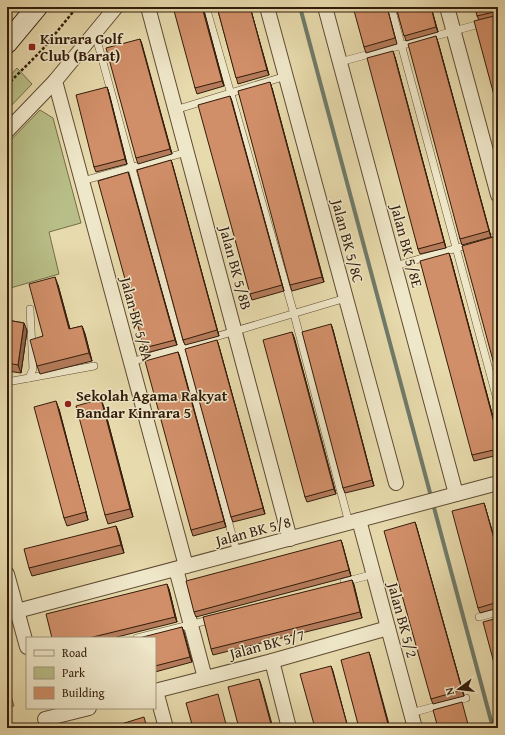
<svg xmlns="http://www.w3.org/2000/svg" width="505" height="735" font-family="'Gentium Book Plus',serif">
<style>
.green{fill:#b8be87;stroke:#766d49}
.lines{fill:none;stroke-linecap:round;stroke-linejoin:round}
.stream{stroke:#6f7b6a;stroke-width:4}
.lane-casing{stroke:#604c33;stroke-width:8}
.street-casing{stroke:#604c33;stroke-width:16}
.secondary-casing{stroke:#331c0b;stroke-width:22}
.path{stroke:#331c0b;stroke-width:2.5;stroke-dasharray:3 2;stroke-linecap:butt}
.lane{stroke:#efe7c9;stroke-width:7}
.street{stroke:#efe7c9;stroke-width:14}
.secondary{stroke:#efe7c9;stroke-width:20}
.wall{fill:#b47b5a;stroke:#331c0b}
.shaded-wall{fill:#92644a;stroke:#331c0b}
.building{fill:#d18f69;stroke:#331c0b}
.poi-dot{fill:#8f2418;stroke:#efe7c9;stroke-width:1.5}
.labels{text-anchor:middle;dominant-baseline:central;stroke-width:3;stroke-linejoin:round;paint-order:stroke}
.poi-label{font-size:15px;font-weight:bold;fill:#331c0b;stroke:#efe7c9;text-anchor:start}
.street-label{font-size:15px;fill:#331c0b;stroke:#efe7c9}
</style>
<rect width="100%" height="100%" fill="#e7daac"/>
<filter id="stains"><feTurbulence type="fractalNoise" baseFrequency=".005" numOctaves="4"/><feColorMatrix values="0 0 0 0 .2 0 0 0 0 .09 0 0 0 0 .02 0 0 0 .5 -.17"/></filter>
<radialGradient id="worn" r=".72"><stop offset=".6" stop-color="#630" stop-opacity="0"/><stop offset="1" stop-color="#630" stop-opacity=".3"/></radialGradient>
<g class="green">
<polygon points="17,68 32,84 7,110 7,79"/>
<polygon points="40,110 53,118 81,223 49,232 59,274 7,289 7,144"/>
<polygon points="7,682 14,706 7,708"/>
</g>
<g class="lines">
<polyline class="stream" points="300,7 493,728"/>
<g class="lane-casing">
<g id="lane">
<polyline points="206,7 294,314 349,523"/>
<polyline points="391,7 498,403"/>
<polyline points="95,33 237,553"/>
<polyline points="340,62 498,19"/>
<polyline points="175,110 286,76"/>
<polyline points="82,181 187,152"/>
<polyline points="485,240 498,236"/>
<polyline points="395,266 471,244"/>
<polyline points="131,362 346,298"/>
<polyline points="29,378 94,366"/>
<polyline points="7,382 29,378 33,369 30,309"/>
<polyline points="344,582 374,574"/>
<polyline points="479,617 498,612"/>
<polyline points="137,638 213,619"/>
<polyline points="411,713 466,698"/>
</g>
</g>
<g class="street-casing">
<g id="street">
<polyline points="148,7 290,539"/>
<polyline points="267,7 396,483"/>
<polyline points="325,7 456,494"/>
<polyline points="447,7 498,195"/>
<polyline points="55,81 186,566"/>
<polyline points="7,131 55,81 116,7"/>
<polyline points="359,520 415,728"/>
<polyline points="176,569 205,678"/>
<polyline points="7,574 27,647"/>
<polyline points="17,611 498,483"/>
<polyline points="272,661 289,728"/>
<polyline points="155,691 272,661 388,628"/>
<polyline points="156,691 166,728"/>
<polyline points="45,719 89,708"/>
</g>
</g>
<g class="secondary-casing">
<polyline id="secondary" points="7,43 37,7"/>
</g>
<polyline class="path" points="7,85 42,50 77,7"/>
<use href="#lane" class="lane"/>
<use href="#street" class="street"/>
<use href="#secondary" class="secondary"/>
</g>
<g class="wall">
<polygon points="203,7 224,86 197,94 195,88"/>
<polygon points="217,7 250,7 269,75 238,84"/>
<polygon points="387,7 397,44 366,53 364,47"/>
<polygon points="396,7 431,7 438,32 406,41"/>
<polygon points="498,7 498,110 479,20 477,16"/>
<polygon points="140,39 172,154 138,164 136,158"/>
<polygon points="438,42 491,237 462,245 460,239"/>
<polygon points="395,57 446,248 420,254 418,249"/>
<polygon points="107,87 109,93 127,164 96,172 94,167"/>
<polygon points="272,88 324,282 292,291 290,285"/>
<polygon points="230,96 284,291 252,300 250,294"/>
<polygon points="171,160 219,336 185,345 183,340"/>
<polygon points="128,172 177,345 146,353 144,348"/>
<polygon points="451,259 498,436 498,455 474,461 472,455"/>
<polygon points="58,285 70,329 82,326 85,334 92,361 40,374 37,366 43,336"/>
<polygon points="7,320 24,323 27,331 21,373 7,371"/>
<polygon points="331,324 333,330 374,486 345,493 343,488"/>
<polygon points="294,337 336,494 307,502 305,497"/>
<polygon points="217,340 265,514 233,522 231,517"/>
<polygon points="178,352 226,527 193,536 191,530"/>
<polygon points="104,407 133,517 108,524 105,515"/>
<polygon points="59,409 88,520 67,526 64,518"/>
<polygon points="484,503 498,551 498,608 480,613 478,608"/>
<polygon points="415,522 464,696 433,704 431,699"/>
<polygon points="116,526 119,534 124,553 32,576 29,568"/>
<polygon points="341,540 351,576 196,617 194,612"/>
<polygon points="352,580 354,585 362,618 213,655 211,649"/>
<polygon points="169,589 177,622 113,638 52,638"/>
<polygon points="182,627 192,662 155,672 155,638"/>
</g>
<g class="shaded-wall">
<polygon points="202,7 203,7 224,86 222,81"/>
<polygon points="250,7 269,75 267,70"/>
<polygon points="431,7 438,32 436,27"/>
<polygon points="436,36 438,42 491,237 489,231"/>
<polygon points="140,39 142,44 172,154 170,149"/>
<polygon points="393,51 395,57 446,248 444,242"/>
<polygon points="270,82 272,88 324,282 322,277"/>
<polygon points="107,87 109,93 127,164 125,159"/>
<polygon points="230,96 232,101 284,291 282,285"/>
<polygon points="171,160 173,166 219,336 217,330"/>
<polygon points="128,172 130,178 177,345 175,340"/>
<polygon points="449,253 451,259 498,436 498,438"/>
<polygon points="55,277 58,285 72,337 69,329"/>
<polygon points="24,323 27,331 21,373 18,365"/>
<polygon points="331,324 333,330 374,486 372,480"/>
<polygon points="82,326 85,334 92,361 89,353"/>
<polygon points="292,332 294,337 336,494 334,489"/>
<polygon points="217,340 219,346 265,514 263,508"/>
<polygon points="178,352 180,357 226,527 224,521"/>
<polygon points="101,399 104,407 133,517 130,509"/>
<polygon points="56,401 59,409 88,520 86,512"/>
<polygon points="484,503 498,551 498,553"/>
<polygon points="415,522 417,528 464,696 462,690"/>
<polygon points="116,526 119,534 124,553 121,545"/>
<polygon points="341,540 343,546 351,576 349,570"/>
<polygon points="352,580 354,585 362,618 360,612"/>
<polygon points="167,584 169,589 177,622 175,617"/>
<polygon points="182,627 184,632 192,662 190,657"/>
<polygon points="369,652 371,658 390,728 389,728"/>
<polygon points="331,666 333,671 348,728"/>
<polygon points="259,679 261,684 273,728 272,728"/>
</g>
<g class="building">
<polygon points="173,7 202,7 222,81 195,88"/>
<polygon points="217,7 250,7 267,70 236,78"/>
<polygon points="353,7 387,7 395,38 364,47"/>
<polygon points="396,7 431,7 436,27 404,36"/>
<polygon points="475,7 498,7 498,11 477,16"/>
<polygon points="498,15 498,110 474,21"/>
<polygon points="436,36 489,231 460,239 408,44"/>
<polygon points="140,39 170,149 136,158 106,48"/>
<polygon points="393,51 444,242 418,249 367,58"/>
<polygon points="270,82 322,277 290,285 238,91"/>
<polygon points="107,87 125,159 94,167 76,95"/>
<polygon points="230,96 282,285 250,294 198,105"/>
<polygon points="171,160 217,330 183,340 137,170"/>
<polygon points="128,172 175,340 144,348 98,181"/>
<polygon points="493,237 498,254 498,379 462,246"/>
<polygon points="449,253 498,438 498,449 472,455 420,261"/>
<polygon points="55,277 69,329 82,326 89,353 37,366 30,340 43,336 29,284"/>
<polygon points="7,320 24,323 18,365 7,363"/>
<polygon points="331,324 372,480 343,488 302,332"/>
<polygon points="292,332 334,489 305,497 263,340"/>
<polygon points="217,340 263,508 231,517 185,349"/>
<polygon points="178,352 224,521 191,530 145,361"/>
<polygon points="101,399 130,509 105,515 76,406"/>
<polygon points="56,401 86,512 64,518 34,407"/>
<polygon points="484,503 498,553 498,602 478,608 452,511"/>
<polygon points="415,522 462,690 431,699 384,531"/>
<polygon points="116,526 121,545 29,568 24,549"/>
<polygon points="341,540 349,570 194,612 186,581"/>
<polygon points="352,580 360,612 211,649 203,617"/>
<polygon points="167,584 175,617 89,638 52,638 46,614"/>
<polygon points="498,618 498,678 483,622"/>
<polygon points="182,627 190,657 155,666 155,638 139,638"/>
<polygon points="369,652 389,728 359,728 341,660"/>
<polygon points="331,666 348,728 315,728 300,674"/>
<polygon points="259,679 272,728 239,728 228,687"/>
<polygon points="218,694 227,728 193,728 186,703"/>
<polygon points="462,702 469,728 438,728 433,710"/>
<polygon points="144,717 147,728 118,728 118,725"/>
<polygon points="108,725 109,728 98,728"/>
</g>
<g class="poi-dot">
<rect x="28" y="43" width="8" height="8" rx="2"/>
<circle cx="68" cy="404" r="4"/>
</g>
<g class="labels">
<g class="poi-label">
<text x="40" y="38">Kinrara Golf<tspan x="40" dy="17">Club (Barat)</tspan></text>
<text x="76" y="395">Sekolah Agama Rakyat<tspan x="76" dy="17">Bandar Kinrara 5</tspan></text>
</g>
<g class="street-label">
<text transform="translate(348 241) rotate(75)">Jalan BK 5/8C</text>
<text transform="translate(407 246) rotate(75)">Jalan BK 5/8E</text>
<text transform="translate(236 268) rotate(75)">Jalan BK 5/8B</text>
<text transform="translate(137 319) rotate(75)">Jalan BK 5/8A</text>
<text transform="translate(253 531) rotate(-15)">Jalan BK 5/8</text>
<text transform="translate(403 620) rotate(75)">Jalan BK 5/2</text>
<text transform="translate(267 644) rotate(-15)">Jalan BK 5/7</text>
</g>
</g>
<rect width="505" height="735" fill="none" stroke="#e7daac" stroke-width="24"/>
<rect x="8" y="8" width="489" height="719" fill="none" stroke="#331c0b" stroke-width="2"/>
<rect x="12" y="12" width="481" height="711" fill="none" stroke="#331c0b"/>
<rect x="26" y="637" width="130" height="72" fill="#efe7c9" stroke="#a4967d"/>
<rect x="34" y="650" width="20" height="6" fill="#efe7c9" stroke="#a4967d"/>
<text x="62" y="657" font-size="12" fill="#331c0b">Road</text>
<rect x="34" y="667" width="20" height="12" fill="#b8be87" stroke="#a4967d"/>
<text x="62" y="677" font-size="12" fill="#331c0b">Park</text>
<rect x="34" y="687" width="20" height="12" fill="#d18f69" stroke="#a4967d"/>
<text x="62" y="697" font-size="12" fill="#331c0b">Building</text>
<g transform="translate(459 689) rotate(255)" stroke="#efe7c9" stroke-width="3" paint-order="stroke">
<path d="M0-3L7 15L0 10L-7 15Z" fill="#331c0b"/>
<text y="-6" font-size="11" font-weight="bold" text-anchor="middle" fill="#331c0b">N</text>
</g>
<rect width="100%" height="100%" filter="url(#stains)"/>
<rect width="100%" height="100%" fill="url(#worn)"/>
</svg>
